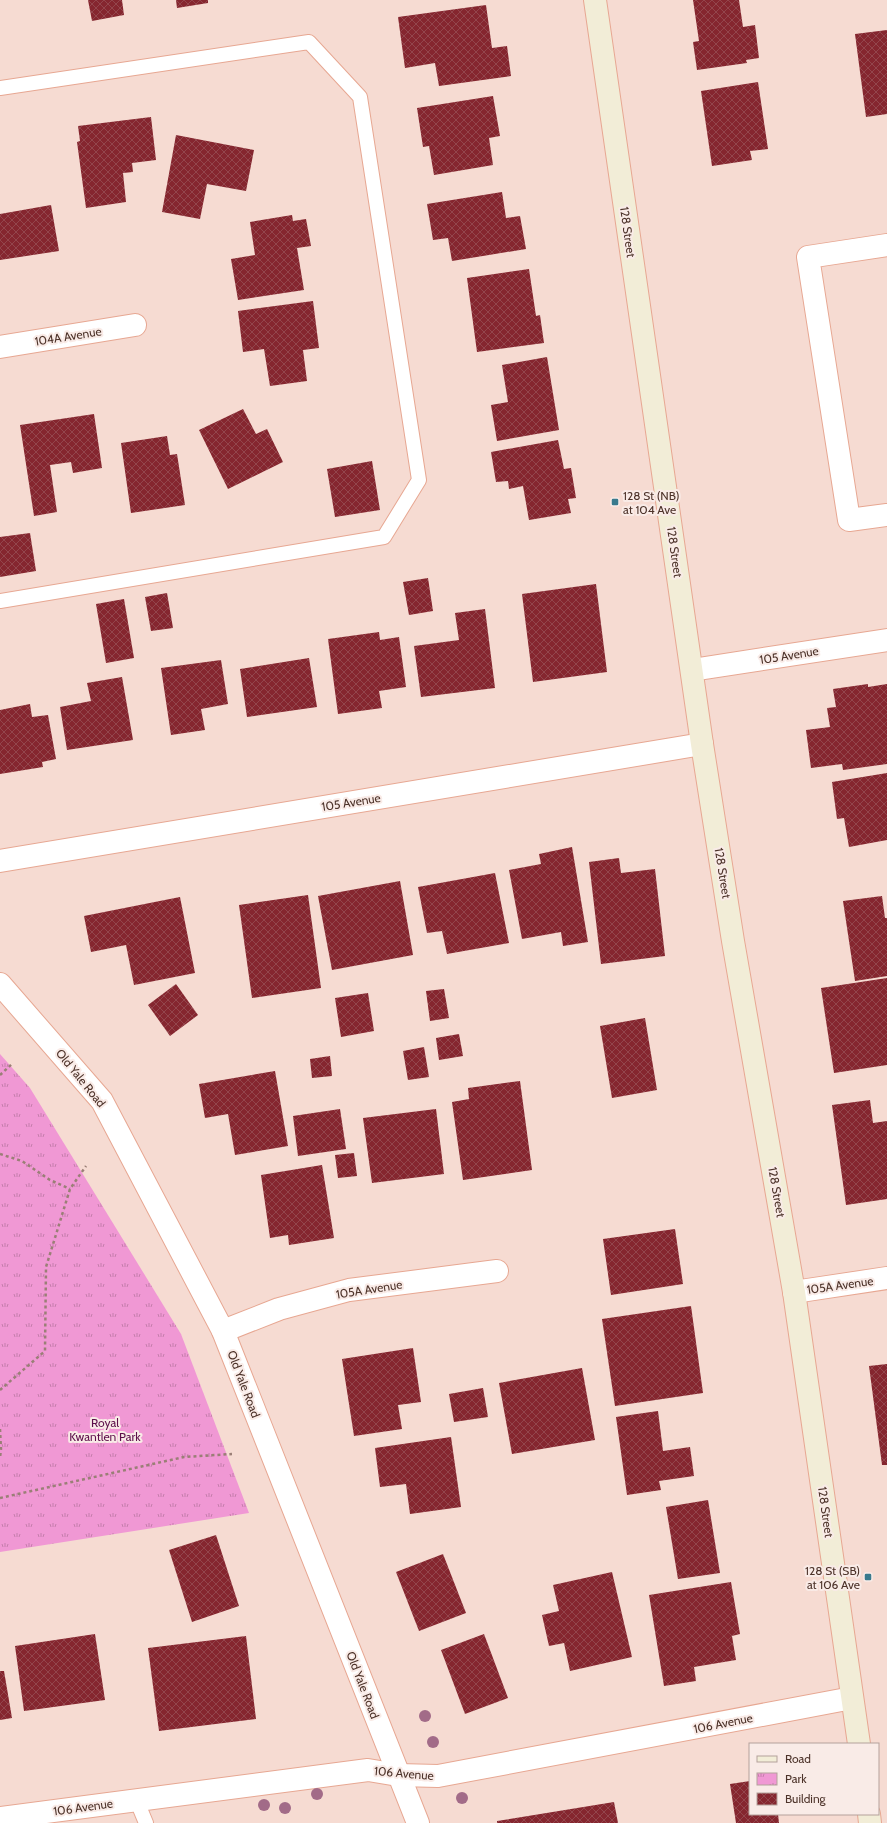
<svg xmlns="http://www.w3.org/2000/svg" width="887" height="1823" font-family="Cabin,sans-serif">
<style>
.park{fill:url(#park-tufts)}
.building{fill:url(#building-cross-hatch)}
.lines{fill:none;stroke-linecap:round;stroke-linejoin:round}
.service-casing{stroke:#e7a792;stroke-width:16}
.minor-casing{stroke:#e7a792;stroke-width:24}
.secondary-casing{stroke:#e7a792;stroke-width:24}
.path{stroke:#9a7f76;stroke-width:2.5;stroke-dasharray:3 3;stroke-linecap:butt}
.service{stroke:#fff;stroke-width:14}
.minor{stroke:#fff;stroke-width:22}
.secondary{stroke:#f2edd7;stroke-width:22}
.tree{fill:#a26b88}
.poi-dot{fill:#397a8d;stroke:#f9ebe7;stroke-width:1.5}
.labels{text-anchor:middle;dominant-baseline:central;stroke-width:4;stroke-linejoin:round;paint-order:stroke}
.street-label{font-size:12px;fill:#4d332a;stroke:#f9ebe7}
.poi-label{font-size:12px;fill:#4d332a;stroke:#f9ebe7;text-anchor:start}
.park-label{font-size:12px;fill:#5d104b;stroke:#f9ebe7}
</style>
<defs>
<pattern id="park-tufts" width="24" height="20" patternUnits="userSpaceOnUse"><rect width="24" height="20" fill="#f098d4"/><path d="M3 7l-1-3M5 7V3M7 7l1-3M15 17l-1-3M17 17v-4M19 17l1-3" fill="none" stroke="#c57dac"/></pattern>
<pattern id="building-cross-hatch" width="8" height="8" patternUnits="userSpaceOnUse"><rect width="8" height="8" fill="#85262f"/><path d="M0 0l8 8M0 8l8-8" fill="none" stroke="#93454c"/></pattern>
</defs>
<rect width="100%" height="100%" fill="#f6dbd2"/>
<polygon class="park" points="0,1054 30,1088 181,1334 249,1513 0,1552"/>
<g class="building">
<polygon points="88,0 122,0 124,15 92,21"/>
<polygon points="176,0 208,0 208,3 177,8"/>
<polygon points="693,0 739,0 743,27 755,25 759,58 746,60 747,63 697,70 693,42 699,41"/>
<polygon points="486,5 492,48 507,46 511,76 439,86 435,63 405,68 398,17"/>
<polygon points="887,30 887,114 866,117 855,34"/>
<polygon points="758,82 768,149 750,151 752,160 712,166 701,91"/>
<polygon points="493,96 500,136 489,138 493,165 434,175 429,146 423,147 417,108"/>
<polygon points="151,117 156,160 132,163 133,172 123,173 126,202 86,208 77,142 80,141 78,126"/>
<polygon points="176,135 254,150 246,191 207,184 200,219 162,212"/>
<polygon points="502,192 506,218 520,216 526,249 452,261 448,238 433,240 427,204"/>
<polygon points="51,205 59,251 0,260 0,214"/>
<polygon points="292,215 293,221 306,219 311,246 297,248 304,290 238,300 231,259 255,255 250,222"/>
<polygon points="529,269 536,316 540,315 544,343 477,352 467,278"/>
<polygon points="313,301 319,348 303,350 307,381 270,386 264,349 243,352 238,311"/>
<polygon points="547,357 559,430 497,441 491,405 508,402 502,365"/>
<polygon points="243,409 256,434 267,429 283,462 228,489 199,430"/>
<polygon points="94,414 102,468 73,473 71,462 50,465 57,512 34,516 20,425"/>
<polygon points="167,436 170,455 177,454 185,505 131,513 121,443"/>
<polygon points="558,440 564,469 571,468 576,498 568,499 571,513 529,520 523,486 509,489 508,481 496,482 491,452"/>
<polygon points="372,461 380,510 335,517 327,469"/>
<polygon points="30,533 36,571 0,577 0,537"/>
<polygon points="428,578 433,611 409,615 403,582"/>
<polygon points="596,584 607,672 533,682 522,594"/>
<polygon points="167,593 173,628 151,631 145,597"/>
<polygon points="124,599 134,658 106,663 96,604"/>
<polygon points="485,609 495,688 421,697 414,646 459,640 455,613"/>
<polygon points="379,632 380,640 399,637 406,687 379,691 382,708 338,714 328,639"/>
<polygon points="309,658 317,707 247,717 240,669"/>
<polygon points="221,660 228,704 201,709 205,730 171,735 161,668"/>
<polygon points="122,677 133,740 67,750 60,707 91,701 87,683"/>
<polygon points="868,684 868,687 887,684 887,764 843,770 842,764 811,768 806,730 830,727 827,708 836,707 833,689"/>
<polygon points="30,704 32,717 48,715 56,759 42,762 43,767 0,774 0,710"/>
<polygon points="887,773 887,840 849,847 844,818 837,819 832,782"/>
<polygon points="572,847 588,942 563,946 561,932 522,939 509,870 541,864 539,854"/>
<polygon points="619,858 621,873 655,869 665,956 601,964 589,862"/>
<polygon points="495,873 509,943 447,954 442,931 427,933 418,887"/>
<polygon points="400,881 413,955 332,970 318,896"/>
<polygon points="308,895 321,988 252,998 239,905"/>
<polygon points="882,896 885,918 887,918 887,976 855,981 843,901"/>
<polygon points="180,897 195,973 134,985 126,945 91,952 84,916"/>
<polygon points="887,978 887,1065 834,1073 821,988"/>
<polygon points="176,984 198,1015 170,1036 148,1005"/>
<polygon points="444,989 449,1018 430,1021 426,991"/>
<polygon points="368,993 374,1031 341,1037 335,998"/>
<polygon points="645,1018 657,1090 612,1098 600,1026"/>
<polygon points="459,1034 463,1056 439,1060 436,1038"/>
<polygon points="424,1047 429,1077 408,1080 403,1051"/>
<polygon points="330,1056 332,1076 312,1078 310,1059"/>
<polygon points="275,1071 288,1146 235,1155 228,1114 205,1118 199,1084"/>
<polygon points="520,1081 532,1170 463,1180 452,1102 469,1099 468,1088"/>
<polygon points="870,1100 873,1123 887,1121 887,1199 846,1205 832,1105"/>
<polygon points="340,1109 346,1149 298,1156 293,1116"/>
<polygon points="436,1109 444,1174 372,1183 363,1118"/>
<polygon points="354,1153 357,1176 338,1178 335,1155"/>
<polygon points="322,1165 334,1238 289,1245 288,1235 270,1238 261,1175"/>
<polygon points="675,1229 683,1284 611,1295 603,1239"/>
<polygon points="691,1306 703,1393 615,1406 602,1319"/>
<polygon points="413,1348 421,1402 398,1405 402,1429 354,1436 342,1359"/>
<polygon points="887,1364 887,1465 882,1465 869,1366"/>
<polygon points="582,1368 595,1440 512,1454 499,1383"/>
<polygon points="483,1388 488,1417 454,1422 449,1394"/>
<polygon points="658,1411 663,1451 690,1447 694,1476 659,1481 661,1490 627,1495 616,1417"/>
<polygon points="451,1437 461,1507 410,1514 406,1484 380,1487 375,1448"/>
<polygon points="708,1500 720,1573 678,1579 666,1507"/>
<polygon points="216,1535 239,1606 192,1622 169,1550"/>
<polygon points="443,1554 466,1613 419,1631 396,1572"/>
<polygon points="612,1572 632,1657 570,1671 564,1643 549,1646 542,1615 559,1611 553,1585"/>
<polygon points="731,1582 740,1634 732,1636 736,1660 694,1667 696,1681 664,1686 649,1595"/>
<polygon points="95,1634 105,1700 24,1711 15,1646"/>
<polygon points="484,1634 508,1698 465,1714 441,1650"/>
<polygon points="246,1636 256,1719 159,1731 148,1648"/>
<polygon points="0,1671 4,1671 12,1718 0,1720"/>
<polygon points="750,1781 750,1814 778,1814 779,1823 736,1823 730,1784"/>
<polygon points="614,1802 618,1823 497,1823 497,1821"/>
</g>
<g class="lines">
<g class="service-casing">
<g id="service">
<polyline points="0,88 309,42 360,97 419,480 384,537 0,601"/>
<polyline points="136,1799 146,1823"/>
</g>
</g>
<g class="minor-casing">
<g id="minor">
<polyline points="887,245 808,257 849,520 887,515"/>
<polyline points="0,347 135,325"/>
<polyline points="692,670 887,640"/>
<polyline points="0,861 702,744"/>
<polyline points="0,984 102,1101 223,1331 418,1823"/>
<polyline points="794,1292 887,1278"/>
<polyline points="223,1331 279,1309 349,1290 497,1271"/>
<polyline points="0,1818 368,1770 398,1775 438,1776 852,1698"/>
</g>
</g>
<g class="secondary-casing">
<g id="secondary">
<polyline points="595,0 702,744 733,941 794,1292 859,1744"/>
<polyline points="869,1814 870,1823"/>
</g>
</g>
<g class="path">
<polyline points="0,1075 13,1063"/>
<polyline points="0,1154 22,1161 50,1180 70,1189"/>
<polyline points="0,1390 45,1351 46,1267 70,1189 86,1166"/>
<polyline points="0,1429 1,1449 0,1458"/>
<polyline points="0,1498 184,1457 232,1454"/>
</g>
<use href="#service" class="service"/>
<use href="#minor" class="minor"/>
<use href="#secondary" class="secondary"/>
</g>
<g class="tree">
<circle cx="425" cy="1716" r="6"/>
<circle cx="433" cy="1742" r="6"/>
<circle cx="317" cy="1794" r="6"/>
<circle cx="462" cy="1798" r="6"/>
<circle cx="264" cy="1805" r="6"/>
<circle cx="285" cy="1808" r="6"/>
</g>
<g class="poi-dot">
<rect x="611" y="498" width="8" height="8" rx="2"/>
<rect x="864" y="1573" width="8" height="8" rx="2"/>
</g>
<g class="labels">
<g class="street-label">
<text transform="translate(628 232) rotate(82)">128 Street</text>
<text transform="translate(68 336) rotate(-9)">104A Avenue</text>
<text transform="translate(675 552) rotate(82)">128 Street</text>
<text transform="translate(789 655) rotate(-9)">105 Avenue</text>
<text transform="translate(351 802) rotate(-9)">105 Avenue</text>
<text transform="translate(723 873) rotate(81)">128 Street</text>
<text transform="translate(81 1078) rotate(51)">Old Yale Road</text>
<text transform="translate(777 1192) rotate(80)">128 Street</text>
<text transform="translate(840 1285) rotate(-8)">105A Avenue</text>
<text transform="translate(369 1289) rotate(-9)">105A Avenue</text>
<text transform="translate(244 1384) rotate(69)">Old Yale Road</text>
<text transform="translate(826 1512) rotate(82)">128 Street</text>
<text transform="translate(363 1685) rotate(69)">Old Yale Road</text>
<text transform="translate(723 1723) rotate(-11)">106 Avenue</text>
<text transform="translate(404 1773) rotate(5)">106 Avenue</text>
<text transform="translate(83 1807) rotate(-8)">106 Avenue</text>
</g>
<g class="poi-label">
<text x="623" y="495">128 St (NB)<tspan x="623" dy="14">at 104 Ave</tspan></text>
<text x="860" y="1570" text-anchor="end">128 St (SB)<tspan x="860" dy="14">at 106 Ave</tspan></text>
</g>
<g class="park-label">
<text x="105" y="1422">Royal<tspan x="105" dy="14">Kwantlen Park</tspan></text>
</g>
</g>
<rect x="749" y="1743" width="130" height="72" fill="#f9ebe7" stroke="#b4a19b"/>
<rect x="757" y="1756" width="20" height="6" fill="#f2edd7" stroke="#b4a19b"/>
<text x="785" y="1763" font-size="12" fill="#4d332a">Road</text>
<rect x="757" y="1773" width="20" height="12" fill="url(#park-tufts)" stroke="#b4a19b"/>
<text x="785" y="1783" font-size="12" fill="#4d332a">Park</text>
<rect x="757" y="1793" width="20" height="12" fill="url(#building-cross-hatch)" stroke="#b4a19b"/>
<text x="785" y="1803" font-size="12" fill="#4d332a">Building</text>
</svg>
